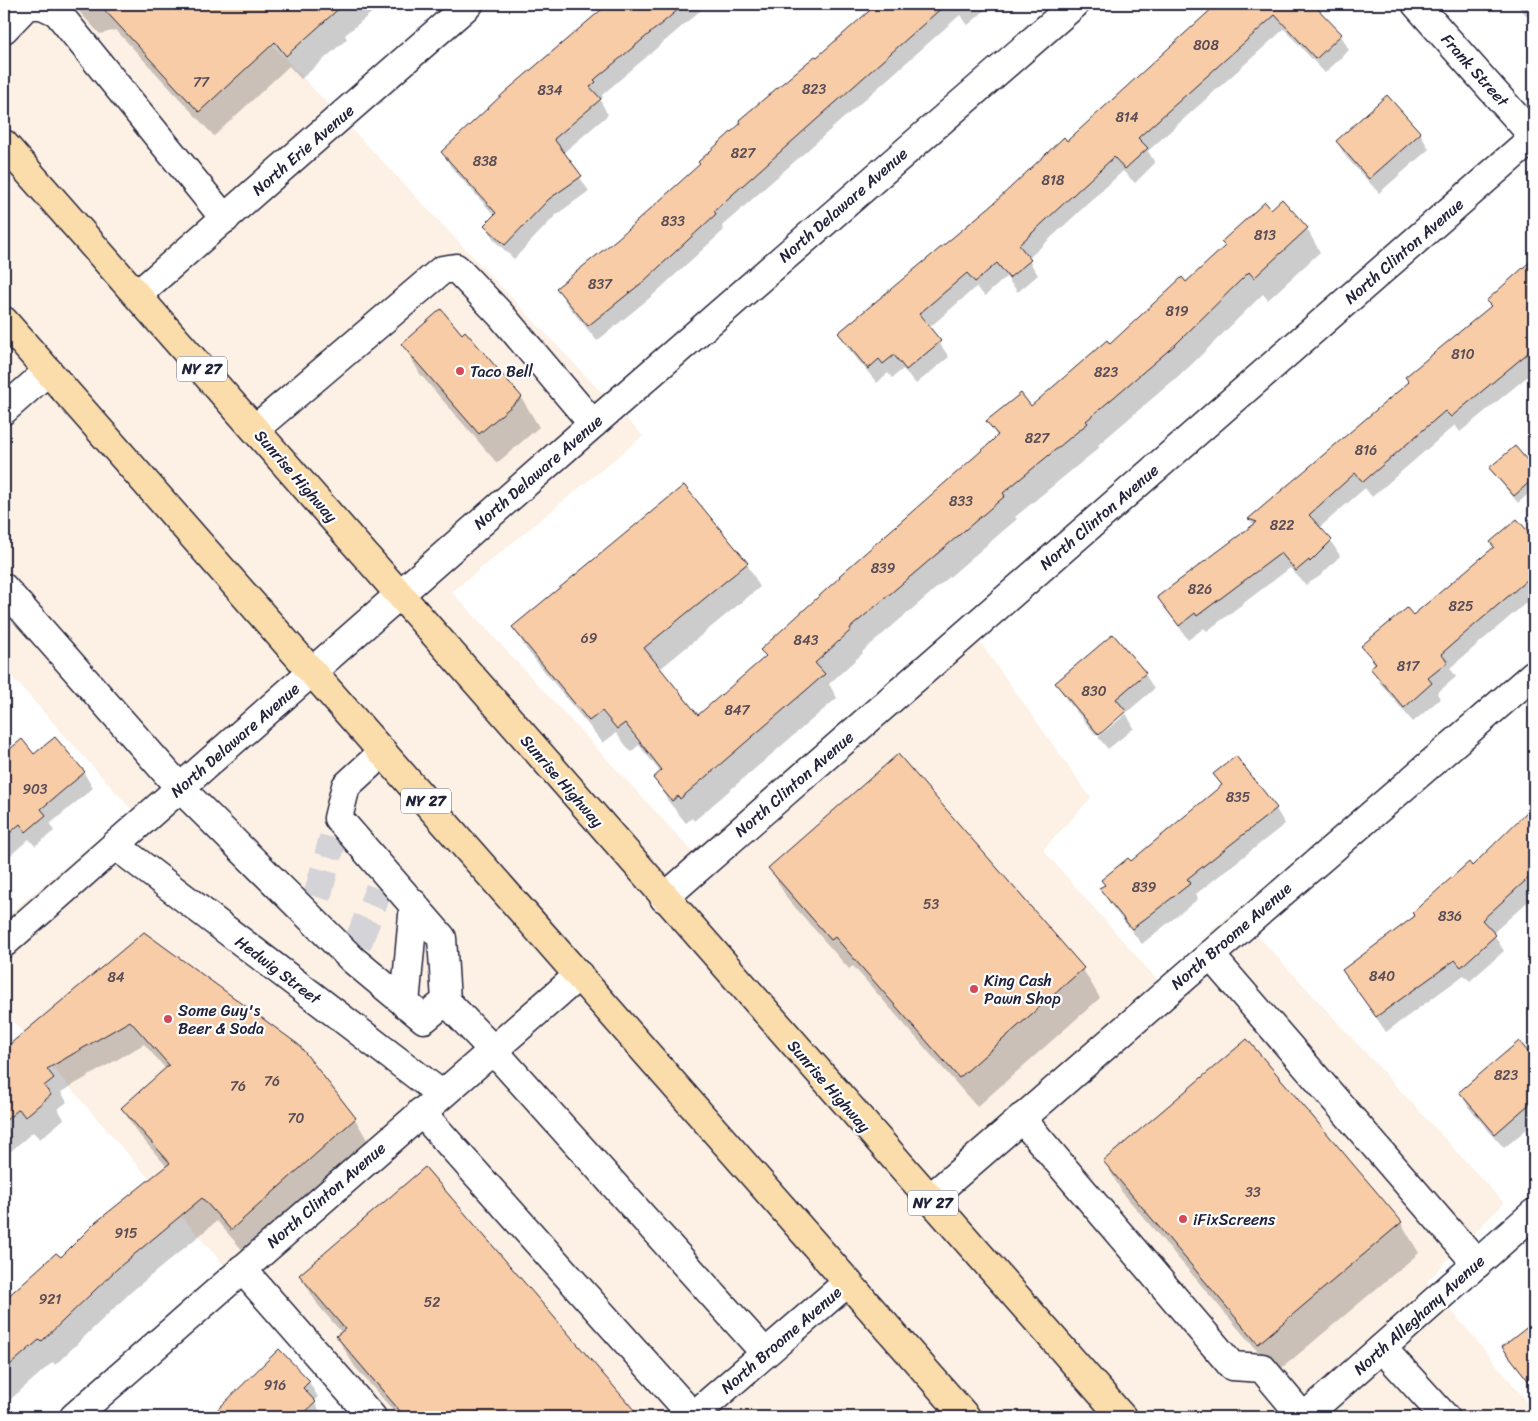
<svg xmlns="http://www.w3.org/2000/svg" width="1538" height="1421" font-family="Sriracha,sans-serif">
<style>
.built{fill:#fdf0e5}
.shadow{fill:#0003}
.building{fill:#f8cca7;stroke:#22223b}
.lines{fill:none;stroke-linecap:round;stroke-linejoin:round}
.minor-tunnel{stroke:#d3d3d8;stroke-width:28;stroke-dasharray:28 14;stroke-linecap:butt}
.minor-casing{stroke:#22223b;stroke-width:31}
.highway-casing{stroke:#22223b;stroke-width:31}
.minor{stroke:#fff;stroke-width:28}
.highway{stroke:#fbddab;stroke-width:28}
.poi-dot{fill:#d1495b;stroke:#fff;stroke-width:2}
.labels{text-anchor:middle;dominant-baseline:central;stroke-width:4.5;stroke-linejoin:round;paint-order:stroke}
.number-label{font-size:14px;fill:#584c56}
.shield{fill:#fff;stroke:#646476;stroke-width:1}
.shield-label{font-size:15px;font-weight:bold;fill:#22223b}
.street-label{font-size:16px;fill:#22223b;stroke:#fff}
.poi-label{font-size:16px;fill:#22223b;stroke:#fff;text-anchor:start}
</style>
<rect width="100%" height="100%" fill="#fff"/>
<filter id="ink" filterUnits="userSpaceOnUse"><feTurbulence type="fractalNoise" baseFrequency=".02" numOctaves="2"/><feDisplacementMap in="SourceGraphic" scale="10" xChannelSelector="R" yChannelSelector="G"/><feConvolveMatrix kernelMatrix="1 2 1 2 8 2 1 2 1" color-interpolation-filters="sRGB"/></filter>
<g filter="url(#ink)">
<polygon class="built" points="4,4 233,4 643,436 452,592 692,851 962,617 1091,798 1043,850 1159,982 1234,910 1504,1203 1427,1281 1534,1410 1534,1417 355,1417 4,1011 4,918 132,810 4,668"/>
<g class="shadow">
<polygon points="72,4 219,4 222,7 226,4 382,4 345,35 347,39 301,79 289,66 214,136 116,30 100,34"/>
<polygon points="608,4 708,4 602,95 603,98 600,100 608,115 563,153 589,191 557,214 514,259 494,240 486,225 495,216 451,167 443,153 506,93"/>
<polygon points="879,4 989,4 990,6 968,25 960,15 722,226 724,230 652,296 597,341 567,304 558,288 618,240"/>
<polygon points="1219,4 1314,4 1341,35 1349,50 1325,73 1284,29 1148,151 1155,163 1135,183 1123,171 1028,259 1038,275 1018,292 1006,277 985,296 976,287 929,328 949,357 916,384 903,369 892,378 888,373 877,383 848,348 840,333 1067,142"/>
<polygon points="1518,4 1534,4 1534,24 1520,8"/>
<polygon points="1420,133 1429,149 1379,193 1346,157 1337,141"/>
<polygon points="1271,211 1307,229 1320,252 1268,300 1263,294 1189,367 1098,445 1100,447 1015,517 1017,519 862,652 863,653 829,684 837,698 694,821 692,818 686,823 668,801 655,778 661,773 639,745 631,752 616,733 603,743 527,650 513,627 747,564 760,587 660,669 698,717 766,657 762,650 997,437 988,421 1031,408 1186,284 1226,247 1223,242"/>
<polygon points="1534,260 1534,371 1460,432 1455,425 1372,497 1365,488 1319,528 1331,541 1340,556 1320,576 1306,585 1290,568 1207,631 1204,628 1188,640 1159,597 1254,526 1250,519 1410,383 1492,307 1488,301"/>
<polygon points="403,344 521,397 539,427 497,463 420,374"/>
<polygon points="1515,447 1534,469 1534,489 1518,503 1490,469"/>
<polygon points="1517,521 1534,540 1534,596 1450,668 1456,677 1437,693 1440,699 1413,722 1380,683 1372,668 1375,665 1363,646 1413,616 1495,548"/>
<polygon points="1113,636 1145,674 1154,689 1126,713 1134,728 1108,749 1098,737 1126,714 1126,710 1096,735 1066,699 1057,684"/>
<polygon points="55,738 84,773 93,788 50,824 54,831 35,846 29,839 4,861 4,743 10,750 34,756"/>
<polygon points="1236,758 1276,809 1285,824 1196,894 1198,899 1142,944 1110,904 1101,889 1222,787 1215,774"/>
<polygon points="1534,807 1534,896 1493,933 1504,951 1470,981 1464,975 1386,1032 1343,970 1416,917 1472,868"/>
<polygon points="770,868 1082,968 1100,998 977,1107 853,966 849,969 787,898"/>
<polygon points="144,933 298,1046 355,1119 369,1143 245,1253 217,1221 131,1292 55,1365 53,1362 4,1405 4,1308 167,1167 136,1131 122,1108 166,1069 144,1044 61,1092 67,1102 58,1109 64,1119 40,1139 33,1132 4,1157 4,1062 7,1059 4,1051"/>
<polygon points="1519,1043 1534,1061 1534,1123 1504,1148 1469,1108 1460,1092"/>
<polygon points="1105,1162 1401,1223 1419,1253 1276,1373 1122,1192"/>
<polygon points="300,1275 632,1409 637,1417 399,1417 355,1367 337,1337 342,1333 318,1305"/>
<polygon points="1534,1323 1534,1390 1504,1347"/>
<polygon points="279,1351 309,1382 318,1397 314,1401 323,1417 211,1417"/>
</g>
<g class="building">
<polygon points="99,4 344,4 286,56 275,42 199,112"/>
<polygon points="608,4 685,4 594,80 596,82 590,87 601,99 554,139 582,176 549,199 505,245 484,225 496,213 441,152 505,92"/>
<polygon points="877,4 946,4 714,211 716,214 644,281 588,326 556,288 617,239 700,164 698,162 741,123 739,120 815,56 817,57"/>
<polygon points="1217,4 1313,4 1342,34 1316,59 1275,15 1138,138 1148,148 1125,169 1114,157 1019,245 1031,260 1009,278 997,263 975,282 967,273 919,314 941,341 906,370 894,355 883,364 879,359 868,369 838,333 993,204 1064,137 1067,141"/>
<polygon points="1387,95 1421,133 1369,179 1336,141"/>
<polygon points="1282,199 1308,228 1254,278 1249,272 1176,344 1086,421 1088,423 1003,493 1005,496 850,628 851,630 815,663 825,674 680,799 678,796 672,801 653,778 662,770 625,723 617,729 602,711 589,721 512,627 684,485 748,563 644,648 698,715 766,656 760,650 840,577 839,576 989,444 998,435 986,421 1021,393 1031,406 1107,340 1110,344 1182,277 1186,282 1225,246 1221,242 1265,202 1271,209"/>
<polygon points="1534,258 1534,348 1451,417 1445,411 1363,482 1355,473 1309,515 1332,540 1310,562 1309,560 1296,571 1281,553 1197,616 1195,613 1179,626 1157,597 1257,522 1248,519 1409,382 1405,377 1491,306 1486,301"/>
<polygon points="441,309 462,334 465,331 522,397 479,434 401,344"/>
<polygon points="1515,446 1534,468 1534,478 1514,496 1489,468"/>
<polygon points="1517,519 1534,538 1534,574 1441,654 1448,662 1428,678 1432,683 1404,708 1370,668 1376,663 1361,646 1407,608 1413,615 1494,547 1490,542"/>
<polygon points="1113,634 1146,673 1116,699 1126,711 1099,735 1055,683"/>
<polygon points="55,737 85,772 41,809 46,815 26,832 20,824 4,838 4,754 22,739 34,754"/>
<polygon points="898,754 1084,968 959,1078 835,937 831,940 768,868"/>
<polygon points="1236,756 1277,808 1187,879 1191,883 1132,929 1099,888 1105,885 1101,880 1128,858 1131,861 1222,785 1213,774"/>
<polygon points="1534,805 1534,873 1482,920 1496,935 1461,967 1455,960 1376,1017 1342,970 1415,916 1412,913 1469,862 1472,866"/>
<polygon points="144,932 299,1045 356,1118 231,1230 202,1198 118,1268 41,1342 39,1340 4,1370 4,1300 56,1253 61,1257 96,1222 170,1163 121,1108 169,1065 130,1021 47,1069 54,1078 44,1086 51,1095 25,1117 19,1109 4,1122 4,1049"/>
<polygon points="1247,1039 1402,1222 1258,1344 1103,1161"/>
<polygon points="1519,1041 1534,1059 1534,1100 1495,1134 1459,1092"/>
<polygon points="425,1167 640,1417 405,1417 336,1336 345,1329 299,1275"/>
<polygon points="1534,1322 1534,1388 1502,1347"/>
<polygon points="279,1349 310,1381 303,1388 316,1402 300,1417 210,1417"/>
</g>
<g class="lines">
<g class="minor-tunnel">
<polyline points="317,897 333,838"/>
<polyline points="357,945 379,889"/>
</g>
<g class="minor-casing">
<g id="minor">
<polyline points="1416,4 1534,137"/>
<polyline points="4,29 27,5 42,5 57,12 225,219"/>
<polyline points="137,295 469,4"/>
<polyline points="4,410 48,371"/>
<polyline points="255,429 442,270 456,268 500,314 593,424"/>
<polyline points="4,588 180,788 352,959 424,1019 446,1001 442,938 338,818 346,786 383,752"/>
<polyline points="115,845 441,1094"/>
<polyline points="664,898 1534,137"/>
<polyline points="4,943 593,424 1075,4"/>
<polyline points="1210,955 1477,1264"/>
<polyline points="446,1001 492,1049 765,1353"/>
<polyline points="405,1004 414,904"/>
<polyline points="421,1112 693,1416"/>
<polyline points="1021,1118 1232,1366 1262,1368 1303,1417"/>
<polyline points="929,1199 1534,674"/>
<polyline points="242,1269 372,1417"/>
<polyline points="1382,1348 1445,1417"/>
<polyline points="74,1417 579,975"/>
<polyline points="692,1417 848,1282"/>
<polyline points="1304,1417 1534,1213"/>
</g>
</g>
<g class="highway-casing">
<g id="highway">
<polyline points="4,144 1122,1417"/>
<polyline points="4,321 966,1417"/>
</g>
</g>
<use href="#minor" class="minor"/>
<use href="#highway" class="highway"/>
</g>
</g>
<g class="poi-dot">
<circle cx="460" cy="371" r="5"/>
<circle cx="974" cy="989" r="5"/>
<circle cx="168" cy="1019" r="5"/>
<circle cx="1183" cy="1219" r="5"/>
</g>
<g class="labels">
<g class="number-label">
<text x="1206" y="45">808</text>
<text x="201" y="82">77</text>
<text x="814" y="89">823</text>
<text x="550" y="90">834</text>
<text x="1127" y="117">814</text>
<text x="743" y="153">827</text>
<text x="485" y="161">838</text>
<text x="1053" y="180">818</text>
<text x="673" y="221">833</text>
<text x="1265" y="235">813</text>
<text x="600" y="284">837</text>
<text x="1177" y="311">819</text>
<text x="1463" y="354">810</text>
<text x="1106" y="372">823</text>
<text x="1037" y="438">827</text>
<text x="1366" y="450">816</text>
<text x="961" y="501">833</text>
<text x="1282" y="525">822</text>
<text x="883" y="568">839</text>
<text x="1200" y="589">826</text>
<text x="1461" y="606">825</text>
<text x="589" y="638">69</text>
<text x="806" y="640">843</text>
<text x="1408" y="666">817</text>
<text x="1094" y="691">830</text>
<text x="737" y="710">847</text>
<text x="35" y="789">903</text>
<text x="1238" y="797">835</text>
<text x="1144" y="887">839</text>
<text x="931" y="904">53</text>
<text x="1450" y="916">836</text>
<text x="1382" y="976">840</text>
<text x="116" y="977">84</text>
<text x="1506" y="1075">823</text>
<text x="272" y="1081">76</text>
<text x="238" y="1086">76</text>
<text x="296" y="1118">70</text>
<text x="1253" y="1192">33</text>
<text x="126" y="1233">915</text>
<text x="50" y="1299">921</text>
<text x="432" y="1302">52</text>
<text x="275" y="1385">916</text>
</g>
<g class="shield">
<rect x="177" y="356.5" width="50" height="25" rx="4"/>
<rect x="401" y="788.5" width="50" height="25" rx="4"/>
<rect x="908" y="1190.5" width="50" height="25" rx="4"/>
</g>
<g class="shield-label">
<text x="202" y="369">NY 27</text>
<text x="426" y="801">NY 27</text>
<text x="933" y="1203">NY 27</text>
</g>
<g class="street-label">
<text transform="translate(1475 70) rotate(48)">Frank Street</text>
<text transform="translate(303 150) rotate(-41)">North Erie Avenue</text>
<text transform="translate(843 205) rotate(-41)">North Delaware Avenue</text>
<text transform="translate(1404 251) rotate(-41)">North Clinton Avenue</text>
<text transform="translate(538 472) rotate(-41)">North Delaware Avenue</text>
<text transform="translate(296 476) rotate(49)">Sunrise Highway</text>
<text transform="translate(1099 517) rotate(-41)">North Clinton Avenue</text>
<text transform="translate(235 740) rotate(-41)">North Delaware Avenue</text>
<text transform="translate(562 781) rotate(49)">Sunrise Highway</text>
<text transform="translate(794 784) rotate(-41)">North Clinton Avenue</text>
<text transform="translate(1231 936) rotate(-41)">North Broome Avenue</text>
<text transform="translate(278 970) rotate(37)">Hedwig Street</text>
<text transform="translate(829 1086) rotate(49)">Sunrise Highway</text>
<text transform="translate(326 1195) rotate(-41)">North Clinton Avenue</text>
<text transform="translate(1419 1315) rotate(-42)">North Alleghany Avenue</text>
<text transform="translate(781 1340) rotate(-41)">North Broome Avenue</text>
</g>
<g class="poi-label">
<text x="470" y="371">Taco Bell</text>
<text x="984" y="980">King Cash<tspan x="984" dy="18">Pawn Shop</tspan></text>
<text x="178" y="1010">Some Guy's<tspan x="178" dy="18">Beer &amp; Soda</tspan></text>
<text x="1193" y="1219">iFixScreens</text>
</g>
</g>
<rect width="1538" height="1421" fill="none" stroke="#fff" stroke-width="20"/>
<rect x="10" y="10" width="1518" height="1401" fill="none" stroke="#22223b" stroke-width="2" filter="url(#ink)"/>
</svg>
